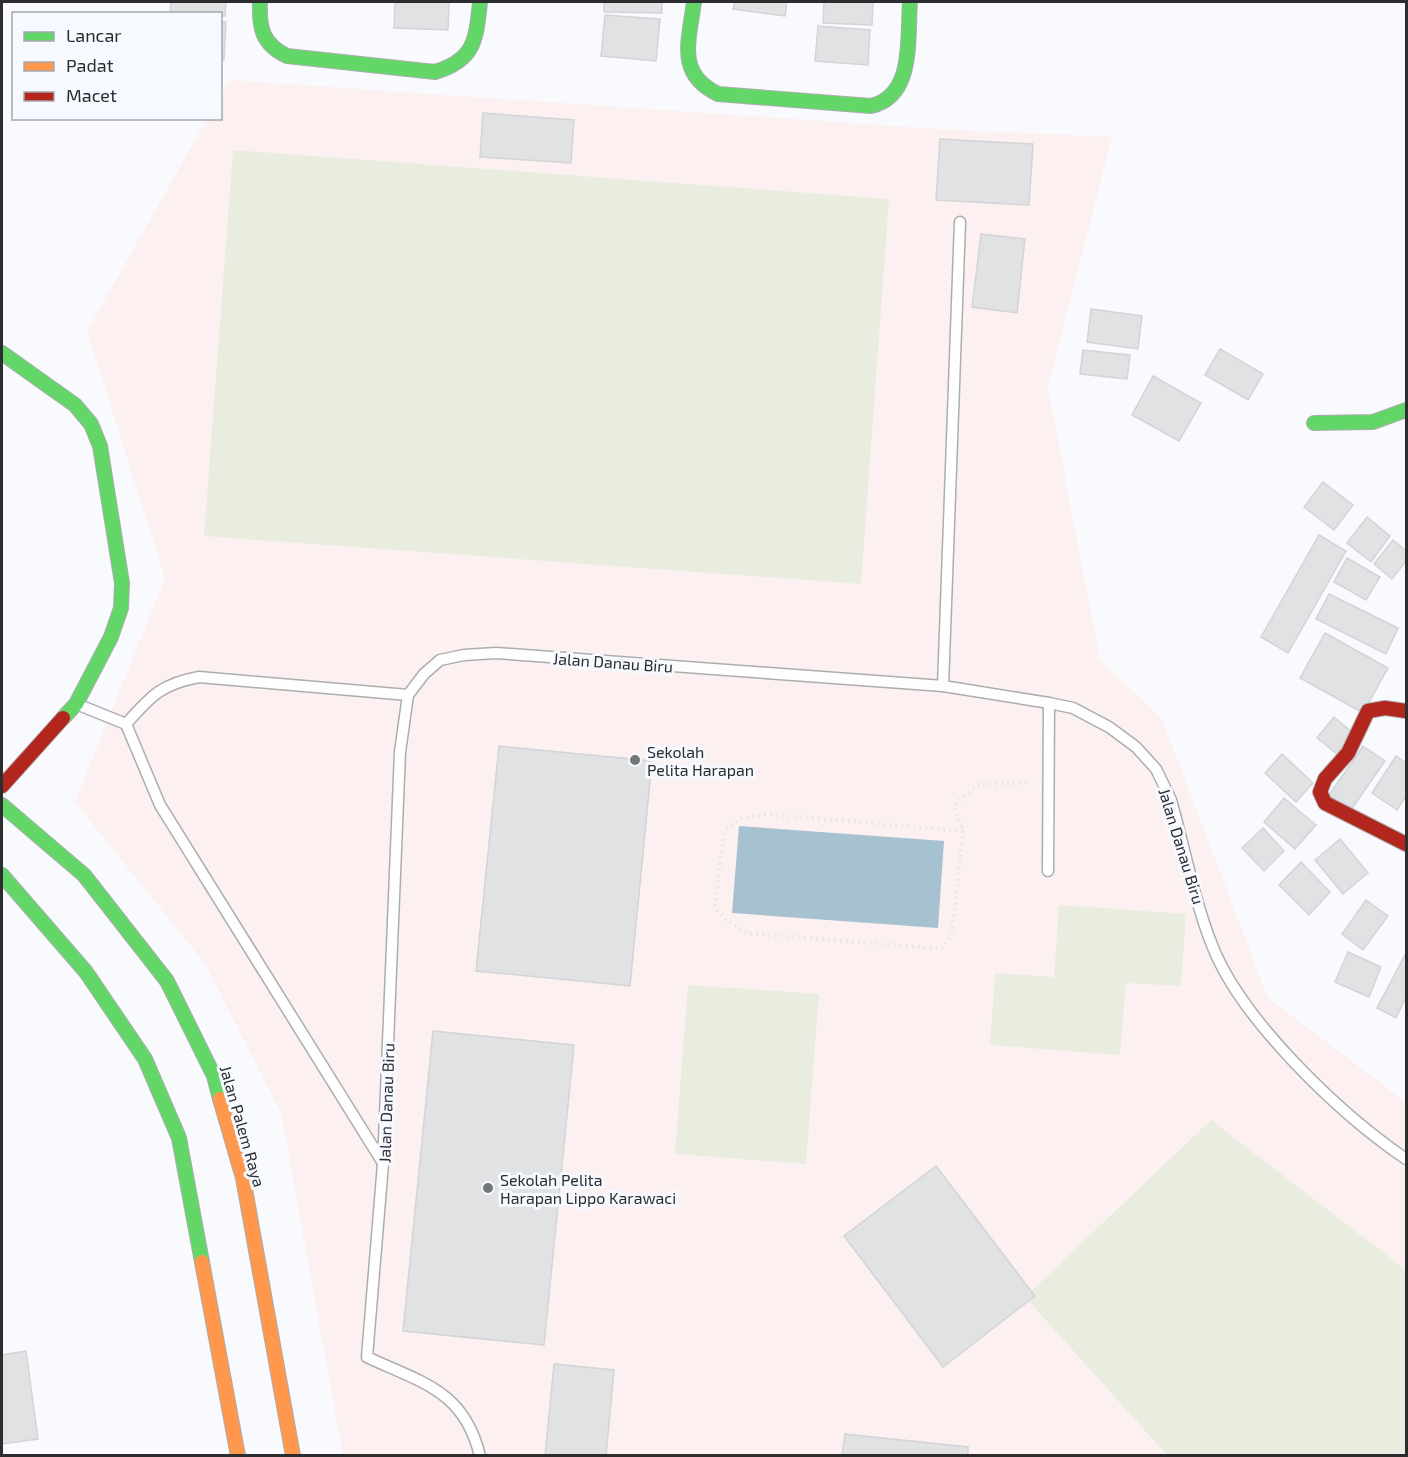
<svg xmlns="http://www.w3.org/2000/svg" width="1408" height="1457" font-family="'Exo 2',sans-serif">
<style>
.education{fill:#fcf1f0}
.green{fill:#e8ede0}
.water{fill:#a6c1d0}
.building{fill:#e0e2e4;stroke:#d3d4d6;stroke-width:1.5}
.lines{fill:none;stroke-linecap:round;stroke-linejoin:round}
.lane-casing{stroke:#acadaf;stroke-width:13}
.fast-casing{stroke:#acadaf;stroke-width:16}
.slow-casing{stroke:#acadaf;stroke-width:16}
.jam-casing{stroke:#acadaf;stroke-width:16}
.path{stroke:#e5e6e7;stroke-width:4;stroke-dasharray:1.5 4.5;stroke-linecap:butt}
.lane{stroke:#fefeff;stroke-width:10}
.fast{stroke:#63d668;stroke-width:14}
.slow{stroke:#ff974d;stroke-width:14}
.jam{stroke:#b3261e;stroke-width:14}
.poi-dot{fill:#737577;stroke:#f6f9ff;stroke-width:2}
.labels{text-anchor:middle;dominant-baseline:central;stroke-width:6;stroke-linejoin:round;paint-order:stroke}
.street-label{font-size:16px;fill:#2c2d2f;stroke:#f6f9ff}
.poi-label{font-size:16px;fill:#2c2d2f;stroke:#f6f9ff;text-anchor:start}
</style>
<rect width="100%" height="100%" fill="#f8fafd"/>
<polygon class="education" points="229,80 938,129 1112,137 1048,388 1100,660 1162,719 1268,998 1406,1102 1406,1455 343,1455 281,1113 205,964 75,802 165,578 87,331 207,119 220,118 221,96"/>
<g class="green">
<polygon points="233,150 889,199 861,584 204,536"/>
<polygon points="1059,905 1186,914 1181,986 1126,983 1120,1055 990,1045 995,973 1054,977"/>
<polygon points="688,985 819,994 806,1164 675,1154"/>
<polygon points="1211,1120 1406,1270 1406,1455 1167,1455 1025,1297"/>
</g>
<polygon class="water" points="739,826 944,841 938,928 732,913"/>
<g class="building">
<polygon points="171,2 226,2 225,16 220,16 220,14 170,14"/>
<polygon points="395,2 449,2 448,30 394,28"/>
<polygon points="604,2 662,2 662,13 604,12"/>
<polygon points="735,2 787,2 785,16 733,9"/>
<polygon points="824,2 873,2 872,25 823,23"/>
<polygon points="605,15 660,19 656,61 601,56"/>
<polygon points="220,22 226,22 224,60 220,60"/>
<polygon points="818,26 870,30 868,65 815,61"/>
<polygon points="483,113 574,120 571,163 480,157"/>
<polygon points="940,139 1033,144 1029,205 936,200"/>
<polygon points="981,234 1025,239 1017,313 972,307"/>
<polygon points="1091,309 1142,316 1138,349 1087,342"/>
<polygon points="1220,349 1263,374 1248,400 1205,375"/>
<polygon points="1083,350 1130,355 1127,379 1080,374"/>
<polygon points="1153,376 1201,403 1179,441 1132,415"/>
<polygon points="1323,482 1353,505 1334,530 1304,507"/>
<polygon points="1367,517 1390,536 1371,562 1347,543"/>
<polygon points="1319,535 1346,551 1288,653 1261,637"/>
<polygon points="1393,540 1406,551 1406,561 1392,579 1374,564"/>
<polygon points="1347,558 1380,577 1366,600 1334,582"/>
<polygon points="1329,594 1398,628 1386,654 1316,619"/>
<polygon points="1325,633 1388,668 1363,713 1300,678"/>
<polygon points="1334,717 1354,734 1337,754 1317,738"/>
<polygon points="499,746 652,761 630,986 476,971"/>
<polygon points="1363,746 1385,761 1351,810 1329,795"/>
<polygon points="1282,754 1313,783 1296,802 1265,773"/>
<polygon points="1396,756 1406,763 1406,796 1397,810 1372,793"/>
<polygon points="1284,798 1316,825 1295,849 1264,822"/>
<polygon points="1263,828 1284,851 1264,871 1242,848"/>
<polygon points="1340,839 1368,873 1343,894 1315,860"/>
<polygon points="1301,862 1330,892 1309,915 1279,885"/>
<polygon points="1366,900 1388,916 1363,950 1342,934"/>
<polygon points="1348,952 1381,967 1369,997 1335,982"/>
<polygon points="1406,953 1406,997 1396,1018 1377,1008"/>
<polygon points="433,1031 574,1045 544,1345 403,1331"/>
<polygon points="936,1166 1035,1296 943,1367 844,1236"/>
<polygon points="26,1351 38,1439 2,1444 2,1355"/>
<polygon points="554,1364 614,1370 606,1456 545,1456"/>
<polygon points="845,1434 968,1447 968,1456 842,1456"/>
</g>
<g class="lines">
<g class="lane-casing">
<g id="lane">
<polyline points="943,686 960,222"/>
<polyline points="79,705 126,724 160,805 383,1163"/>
<path d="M126,724C151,696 161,684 199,677L408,695"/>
<polyline points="1048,871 1049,703"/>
<path d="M480,1456C464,1390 422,1383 367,1357L383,1164L400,752L408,695L424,674L440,660L464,655L496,653L943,686L1049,703L1073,708L1109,727L1136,747L1156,769L1171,800C1184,846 1195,903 1212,945C1241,1020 1340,1114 1406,1159"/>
</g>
</g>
<g class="fast-casing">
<g id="fast">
<path d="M260,2C259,28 262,44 287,56L435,72C475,60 476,40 480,2"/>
<path d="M694,2C689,41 676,74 718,94L871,106C915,96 907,38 910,2"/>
<polyline points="2,353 75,405 91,424 100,446 122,583 121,608 111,637 76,704 63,718"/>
<polyline points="1314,423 1373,422 1406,410"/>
<polyline points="2,805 84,875 167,981 214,1076 220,1099"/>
<polyline points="2,875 86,972 145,1059 179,1138 202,1262"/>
</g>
</g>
<g class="slow-casing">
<g id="slow">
<polyline points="220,1099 243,1178 293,1456"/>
<polyline points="202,1262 238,1456"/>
</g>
</g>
<g class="jam-casing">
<g id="jam">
<polyline points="1406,711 1385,708 1368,711 1348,753 1325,779 1320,792 1325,803 1406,844"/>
<polyline points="2,786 63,718"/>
</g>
</g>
<polyline class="path" points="963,831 766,814 739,819 724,832 715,907 724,919 747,933 941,949 952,935 963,831 954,805 979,784 1031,783"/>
<use href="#lane" class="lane"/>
<use href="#fast" class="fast"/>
<use href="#slow" class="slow"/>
<use href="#jam" class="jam"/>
</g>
<g class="poi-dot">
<circle cx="635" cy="760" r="6"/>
<circle cx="488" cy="1188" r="6"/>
</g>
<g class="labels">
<g class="street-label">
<text transform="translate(613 662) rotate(4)">Jalan Danau Biru</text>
<text transform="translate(1182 846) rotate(73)">Jalan Danau Biru</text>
<text transform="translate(386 1103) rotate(-88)">Jalan Danau Biru</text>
<text transform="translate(243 1126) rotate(74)">Jalan Palem Raya</text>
</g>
<g class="poi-label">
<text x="647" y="751">Sekolah<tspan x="647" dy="18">Pelita Harapan</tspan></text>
<text x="500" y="1179">Sekolah Pelita<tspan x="500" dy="18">Harapan Lippo Karawaci</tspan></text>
</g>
</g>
<rect width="1408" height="1457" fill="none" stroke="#2c2d2f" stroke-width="6"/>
<rect x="12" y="12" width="210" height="108" fill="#f6f9ff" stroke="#a5a7ac" stroke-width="1.5"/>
<rect x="24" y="32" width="30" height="9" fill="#63d668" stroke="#a5a7ac" stroke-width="1.5"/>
<text x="66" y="42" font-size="18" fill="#2c2d2f">Lancar</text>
<rect x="24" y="62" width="30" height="9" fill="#ff974d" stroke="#a5a7ac" stroke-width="1.5"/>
<text x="66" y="72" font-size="18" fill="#2c2d2f">Padat</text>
<rect x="24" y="92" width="30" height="9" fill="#b3261e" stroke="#a5a7ac" stroke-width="1.5"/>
<text x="66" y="102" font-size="18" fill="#2c2d2f">Macet</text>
</svg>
